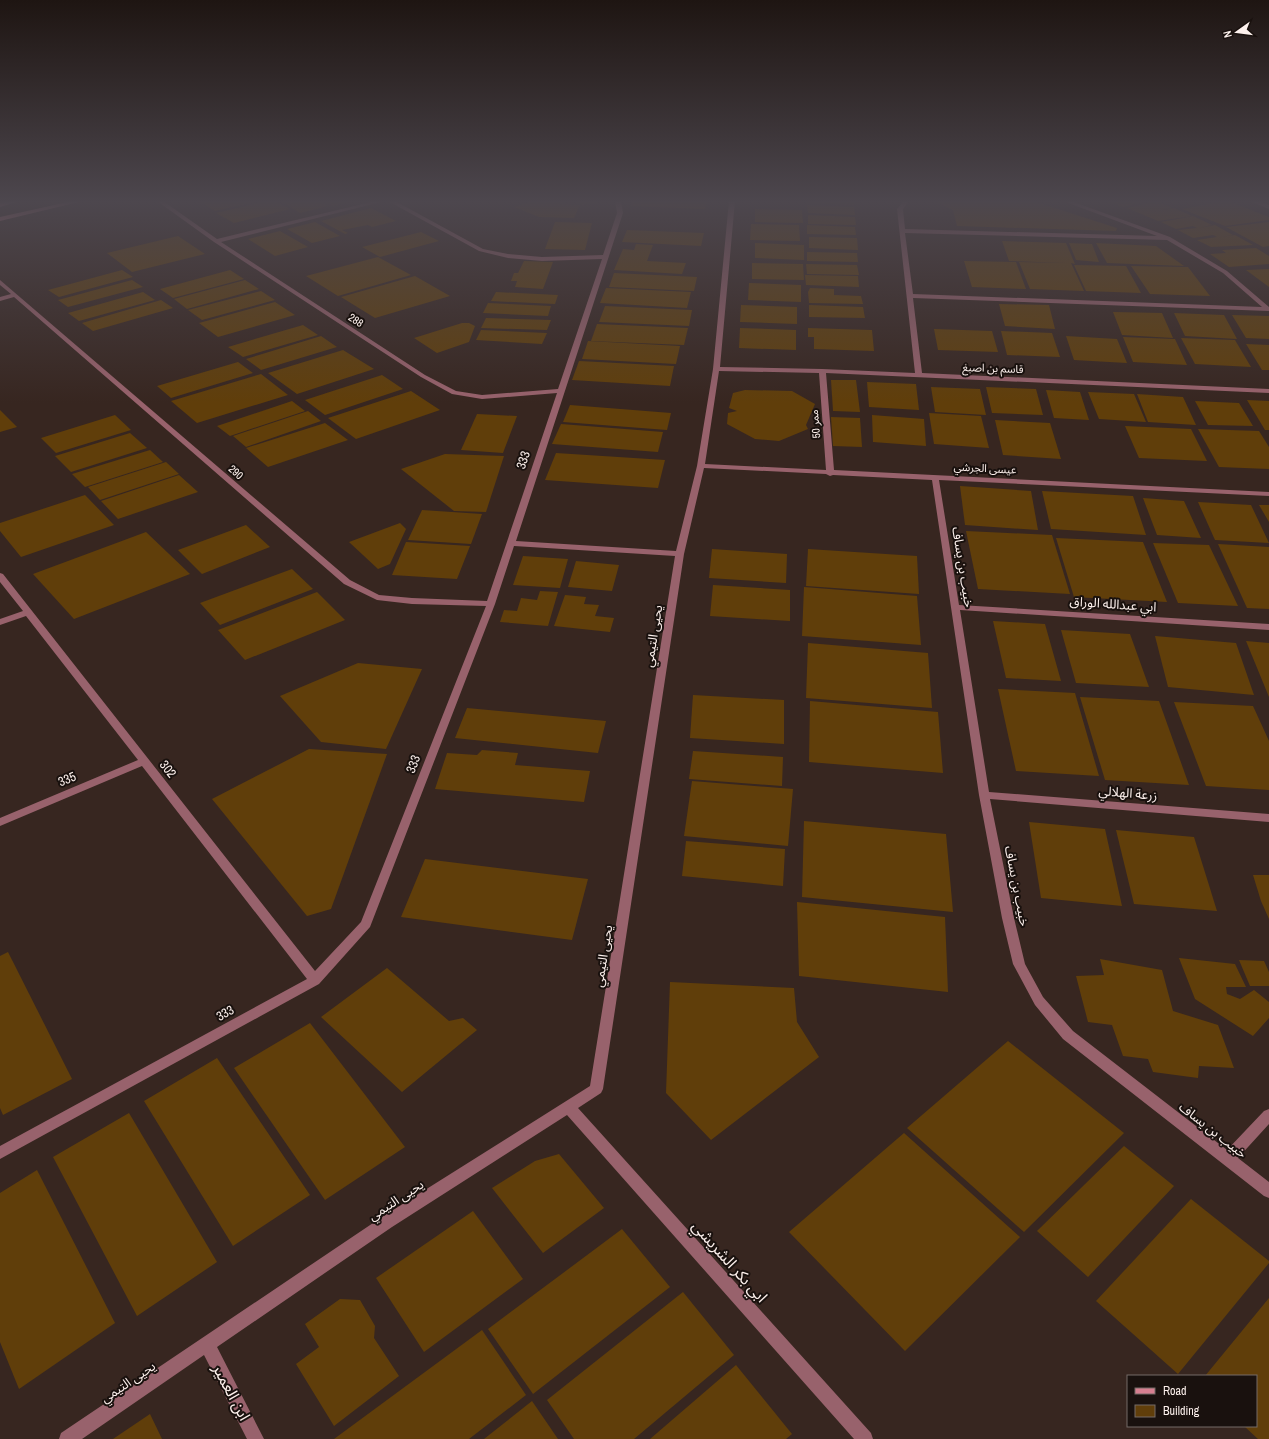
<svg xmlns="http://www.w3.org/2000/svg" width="1269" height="1439" font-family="'Archivo Narrow','Noto Sans Arabic',sans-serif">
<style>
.building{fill:#603e0a}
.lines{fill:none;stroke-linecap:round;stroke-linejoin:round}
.street{fill:#98626c;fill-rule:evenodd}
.secondary{fill:#d67f90;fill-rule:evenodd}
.labels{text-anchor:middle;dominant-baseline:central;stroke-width:4;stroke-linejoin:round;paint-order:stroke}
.far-street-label{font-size:11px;fill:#fdf1ed;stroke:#19110e}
.street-label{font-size:13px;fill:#fdf1ed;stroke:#19110e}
.near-street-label{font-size:16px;fill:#fdf1ed;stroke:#19110e}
</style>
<rect width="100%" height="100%" fill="#372620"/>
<g class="building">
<polygon points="199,201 255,201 255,202 215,211"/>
<polygon points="266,201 275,201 290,209 234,223 216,213"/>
<polygon points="281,201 320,201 328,206 300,213"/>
<polygon points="324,201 348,201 348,202 332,206"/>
<polygon points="532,201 570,201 560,204 580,205 574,218 539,217 514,207"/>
<polygon points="575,201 597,201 598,204 592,203 582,205"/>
<polygon points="633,201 707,201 705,209 631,206"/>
<polygon points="808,201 853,201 854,205 808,203"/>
<polygon points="934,201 1033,201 1117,228 1116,231 957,226 953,210"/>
<polygon points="1108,201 1142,201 1143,202 1123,207"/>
<polygon points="1157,201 1172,208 1148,213 1174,208 1192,216 1158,221 1127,208"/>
<polygon points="1223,201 1228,201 1269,217 1269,220 1225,226 1182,209"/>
<polygon points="807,205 854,207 855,215 808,213"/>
<polygon points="371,208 396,221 372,227 368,225 342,230 348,233 345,234 321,221"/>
<polygon points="755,209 802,210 803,223 755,222"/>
<polygon points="808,215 855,217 856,225 808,224"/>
<polygon points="1193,216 1212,225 1199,228 1215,225 1233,235 1220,237 1235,235 1253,245 1211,247 1197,240 1217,237 1213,235 1193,238 1178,230 1197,228 1193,226 1176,229 1161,222"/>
<polygon points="315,222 340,236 312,243 287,229"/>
<polygon points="555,222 592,223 585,250 545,249"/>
<polygon points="1269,222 1269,246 1263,247 1226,227"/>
<polygon points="751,224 799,225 800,241 750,240"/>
<polygon points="807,225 855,227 856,235 807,234"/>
<polygon points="627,230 704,233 701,246 622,242"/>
<polygon points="280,231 308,247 275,256 248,239"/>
<polygon points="421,232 439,241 380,257 362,247"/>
<polygon points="178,236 205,254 132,272 107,253"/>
<polygon points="809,237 857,238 858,250 809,248"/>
<polygon points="1002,241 1066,243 1075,264 1071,263 1084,291 1030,289 1019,262 1068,263 1009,261"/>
<polygon points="755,243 804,245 804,260 755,258"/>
<polygon points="1069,243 1092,244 1099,262 1076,260"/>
<polygon points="1096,243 1156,246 1184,266 1107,263"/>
<polygon points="636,244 653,245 647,261 686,263 682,274 614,270 623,249 634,250"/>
<polygon points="1256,248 1269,256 1269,264 1229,267 1210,254 1226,253 1222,250"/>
<polygon points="807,252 857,253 858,262 807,261"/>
<polygon points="378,257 411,275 338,296 306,276"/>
<polygon points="524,261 553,262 543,289 515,287 517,281 511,281 514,273 518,273"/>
<polygon points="964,261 1016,262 1026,289 972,287"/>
<polygon points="752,263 803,264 804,280 752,279"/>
<polygon points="806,264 857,265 859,275 807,274"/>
<polygon points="1074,265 1126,266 1141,293 1086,291"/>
<polygon points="1131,266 1188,267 1210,296 1150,294"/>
<polygon points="1269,269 1269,287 1246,270"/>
<polygon points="122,270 133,277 59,297 48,290"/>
<polygon points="230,270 244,279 173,298 160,289"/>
<polygon points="614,273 697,277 694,291 609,287"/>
<polygon points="805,275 858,276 859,287 806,285"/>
<polygon points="415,276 450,296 375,318 341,297"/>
<polygon points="132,280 143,287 68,307 58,300"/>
<polygon points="245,280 259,289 187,309 174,299"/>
<polygon points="749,283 801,285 801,302 748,300"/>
<polygon points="606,288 691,292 687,308 600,303"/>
<polygon points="810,288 834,289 834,295 861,296 863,304 809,303 808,292"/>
<polygon points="261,291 275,300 202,320 188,310"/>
<polygon points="143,292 155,300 79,321 68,313"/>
<polygon points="496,292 558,295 555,304 491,301"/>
<polygon points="161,300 173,308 93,331 82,323"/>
<polygon points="275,302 295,315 218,337 199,323"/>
<polygon points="488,303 551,306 548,316 483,313"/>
<polygon points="999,304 1049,305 1055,329 1005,326"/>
<polygon points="741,305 797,307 797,324 740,322"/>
<polygon points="809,305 863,307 865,318 809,317"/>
<polygon points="605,306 692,310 689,326 599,322"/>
<polygon points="1113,312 1162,313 1173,338 1122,335"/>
<polygon points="1174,313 1224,315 1237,339 1185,336"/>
<polygon points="1232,315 1269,316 1269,339 1246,338"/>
<polygon points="486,318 551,320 547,330 481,328"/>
<polygon points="462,323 469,323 475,326 469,342 437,353 414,338"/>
<polygon points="597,324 688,328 684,345 591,341"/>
<polygon points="303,325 318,335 243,357 228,347"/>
<polygon points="740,328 796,330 796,350 739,348"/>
<polygon points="808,328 872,330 874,351 814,349 814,337 808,337"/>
<polygon points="934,329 992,331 998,352 938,350"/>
<polygon points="481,330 547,333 542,344 476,340"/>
<polygon points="1001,331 1052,333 1060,357 1007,355"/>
<polygon points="321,336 337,347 261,370 246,359"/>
<polygon points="1066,336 1117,339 1127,363 1074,360"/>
<polygon points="1123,337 1175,339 1187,365 1133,362"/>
<polygon points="1181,338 1235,340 1251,367 1195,364"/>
<polygon points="588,341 680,346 676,364 582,359"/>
<polygon points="1246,344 1269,345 1269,370 1262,370"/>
<polygon points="343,350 374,369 297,394 268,373"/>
<polygon points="579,361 674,366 670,386 572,380"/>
<polygon points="238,362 253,373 171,398 157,386"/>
<polygon points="261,374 288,395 197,423 171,401"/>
<polygon points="382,375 403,389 325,415 305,400"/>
<polygon points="831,380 856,380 860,412 833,411"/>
<polygon points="867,382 916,384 919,410 869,407"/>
<polygon points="931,387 980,389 986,415 935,412"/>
<polygon points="986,387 1036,389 1043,415 992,413"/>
<polygon points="745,390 792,391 815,404 806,425 808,429 779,441 755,439 727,424 728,413 737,411 729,408 733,393"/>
<polygon points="1046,390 1080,392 1089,420 1054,418"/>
<polygon points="411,391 440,410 356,439 328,418"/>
<polygon points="1088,392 1134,394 1146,422 1099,419"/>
<polygon points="1137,394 1183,397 1196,425 1148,422"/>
<polygon points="1247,400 1269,401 1269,430 1265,430"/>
<polygon points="292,401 305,411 230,436 217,426"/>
<polygon points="1195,401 1239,403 1253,426 1208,425"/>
<polygon points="570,405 671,413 667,430 563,422"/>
<polygon points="0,410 17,427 0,432"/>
<polygon points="308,411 321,421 246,447 233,436"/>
<polygon points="929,413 981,416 989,448 934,444"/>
<polygon points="477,414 517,416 503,453 461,450"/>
<polygon points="115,415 131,430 56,453 41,438"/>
<polygon points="872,415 924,419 926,446 873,442"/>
<polygon points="831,417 860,418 862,447 833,446"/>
<polygon points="995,420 1050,423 1061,459 1003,455"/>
<polygon points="325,423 348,440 268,467 246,448"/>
<polygon points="561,424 663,432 658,452 552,444"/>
<polygon points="1125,426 1191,429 1207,461 1139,458"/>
<polygon points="1198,429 1259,431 1269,447 1269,469 1219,467"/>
<polygon points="130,433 147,448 71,472 55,456"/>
<polygon points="150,450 163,462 85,487 72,474"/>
<polygon points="556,453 665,460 658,488 545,480"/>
<polygon points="445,454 504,456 486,512 454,511 401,469"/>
<polygon points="166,462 179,474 100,500 88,487"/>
<polygon points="179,475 198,492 118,519 101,501"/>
<polygon points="960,486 1031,491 1038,530 965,525"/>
<polygon points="1042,491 1133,496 1146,535 1051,529"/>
<polygon points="85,495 114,525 21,557 0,531 0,523"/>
<polygon points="1143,498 1184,501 1201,538 1157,535"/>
<polygon points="1198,502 1251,505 1269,543 1215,540"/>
<polygon points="1259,505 1269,505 1269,522"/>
<polygon points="422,510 482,514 471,544 408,540"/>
<polygon points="400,523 406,529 390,564 378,569 349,542"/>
<polygon points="246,525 270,547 202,574 178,550"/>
<polygon points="966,531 1052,535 1070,594 978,589"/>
<polygon points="146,532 190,574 74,619 33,574"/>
<polygon points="1056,538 1143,542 1167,602 1074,597"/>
<polygon points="406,542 470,546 457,579 392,575"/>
<polygon points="1153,543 1209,545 1238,606 1178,603"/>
<polygon points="1218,544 1269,547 1269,609 1247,608"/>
<polygon points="712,549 787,554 786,583 709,578"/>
<polygon points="808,549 917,556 919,594 806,586"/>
<polygon points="523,556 568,559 560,588 513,585"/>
<polygon points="576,561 619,565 612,591 568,587"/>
<polygon points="292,569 313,589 220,625 200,603"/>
<polygon points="713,585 790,590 790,621 710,616"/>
<polygon points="804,587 917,596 921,645 802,636"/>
<polygon points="540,591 558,592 548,626 500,622 504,610 517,611 521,598 537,600"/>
<polygon points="317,592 345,620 245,660 218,630"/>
<polygon points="565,595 586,597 584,604 599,605 595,616 614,618 610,632 554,626"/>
<polygon points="993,621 1045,624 1061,681 1006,678"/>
<polygon points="1061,630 1130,634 1149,687 1076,683"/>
<polygon points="1155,636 1236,643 1254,695 1168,687"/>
<polygon points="1246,641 1269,643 1269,697"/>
<polygon points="808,643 928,653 932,708 806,698"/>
<polygon points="358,663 422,669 386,749 321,742 280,696"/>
<polygon points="998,689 1075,693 1099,776 1016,771"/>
<polygon points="693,695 784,700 784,744 690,738"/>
<polygon points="1080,697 1159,701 1189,785 1105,780"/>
<polygon points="810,701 938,712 943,773 809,762"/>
<polygon points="1174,702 1253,706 1269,741 1269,790 1206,786"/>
<polygon points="467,708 606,721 598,753 455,738"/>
<polygon points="309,749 387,754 331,909 307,916 212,799"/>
<polygon points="482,750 518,753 515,765 590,771 584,802 435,789 447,753 477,755"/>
<polygon points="693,751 783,757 782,786 689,779"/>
<polygon points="692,781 793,789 788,846 684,836"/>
<polygon points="804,821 946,834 953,912 802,897"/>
<polygon points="1029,822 1105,829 1122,906 1041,898"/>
<polygon points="1116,830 1194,837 1217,911 1134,904"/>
<polygon points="686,841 785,849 783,886 682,876"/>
<polygon points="425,859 588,879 572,940 401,917"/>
<polygon points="1253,875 1269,875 1269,919 1261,901"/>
<polygon points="797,902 945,917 948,992 799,976"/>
<polygon points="8,952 72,1079 3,1115 0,1108 0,956"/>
<polygon points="1179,958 1235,964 1246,987 1226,987 1227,994 1240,999 1254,990 1269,1002 1269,1018 1253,1036 1195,999"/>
<polygon points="1100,959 1162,970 1173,1011 1218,1025 1234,1068 1199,1066 1198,1078 1153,1072 1148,1059 1123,1056 1112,1025 1088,1022 1076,976 1104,975"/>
<polygon points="1239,960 1264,961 1269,972 1269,986 1250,986"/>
<polygon points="387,968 449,1021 463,1018 477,1030 402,1092 321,1017"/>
<polygon points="670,982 794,988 797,1022 819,1057 711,1140 666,1093"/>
<polygon points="310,1023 405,1147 325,1200 234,1068"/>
<polygon points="1008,1041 1124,1133 1024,1232 907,1128"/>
<polygon points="217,1058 310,1195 233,1246 144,1101"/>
<polygon points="129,1113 217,1262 137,1316 53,1157"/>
<polygon points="904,1133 1020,1237 905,1351 789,1232"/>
<polygon points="1124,1146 1174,1186 1088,1277 1037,1231"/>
<polygon points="559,1154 604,1208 543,1253 492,1188 535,1161"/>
<polygon points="37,1170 115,1323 19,1389 0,1342 0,1193"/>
<polygon points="1191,1199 1269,1261 1269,1263 1178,1374 1096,1301"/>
<polygon points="473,1211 523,1279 424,1352 376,1278"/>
<polygon points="622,1229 670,1287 533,1394 488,1329"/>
<polygon points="683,1292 734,1355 634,1439 574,1439 547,1400"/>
<polygon points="1269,1298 1269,1439 1258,1439 1244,1426 1256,1426 1256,1376 1205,1376"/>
<polygon points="340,1299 360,1300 375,1326 374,1338 399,1376 334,1426 296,1364 319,1347 305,1324"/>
<polygon points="482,1330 526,1395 469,1439 334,1439"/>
<polygon points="736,1365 792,1434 786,1439 650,1439"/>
<polygon points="532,1401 558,1439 484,1439"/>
<polygon points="150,1414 162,1439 113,1439"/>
</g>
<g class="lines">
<g class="street">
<path d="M157,201H163L217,239L375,201H385L221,242L425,375L456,391L482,395L558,389L602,259L542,261L508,258L479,251L388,201H395L483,249L508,254L542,257L603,255L617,213L615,201H621L623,213L516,541L676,551L697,466L713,369L729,201H735L720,367L822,369L915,373L897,209L904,201H909L903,209L905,229L1157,236L1063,201H1071L1170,237L1227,271L1269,307V311L913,298L922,373L1269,389V393L826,373L834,470L1269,492V496L939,480L959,605L1269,624V630L960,610L989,792L1269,814V822L990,799L1014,918L1025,964L1043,997L1073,1031L1227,1150L1264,1111L1269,1109V1124L1238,1158L1269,1182V1198L1264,1196L1063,1039L1035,1005L1013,964L1002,918L979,795L932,480L833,475L830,476L826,474L704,468L684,554L603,1089L601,1093L578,1108L871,1433L873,1439H854L567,1115L392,1227L217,1347L264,1439H247L204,1355L82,1439H59L61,1433L382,1217L590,1086L675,556L514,546L495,604L370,927L319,984L0,1159V1146L307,979L142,766L0,826V818L138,760L26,616L0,625V619L23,611L0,582V573L3,574L315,971L361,922L486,606L412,604L377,600L344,584L14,297L0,301V297L11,294L0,285V280L350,580L379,595L412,598L487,601L557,393L482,399L452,394L421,377L214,242ZM905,233L1167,240L1223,273L1262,307L913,294ZM719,371L819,373L826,470L705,464Z"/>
<polygon points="1250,201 1258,201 1269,205 1269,209"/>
</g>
<g class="secondary">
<polygon points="9,201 20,201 0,207 0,203"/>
<polygon points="72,201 83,201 0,221 0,217"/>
</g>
</g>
<linearGradient id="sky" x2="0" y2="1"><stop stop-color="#1e1512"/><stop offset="0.5" stop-color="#4d474e"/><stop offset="1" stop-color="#4d474e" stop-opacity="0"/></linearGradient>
<rect width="1269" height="403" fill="url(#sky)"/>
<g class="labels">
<g class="far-street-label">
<text transform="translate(356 320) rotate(33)">288</text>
<text transform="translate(993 368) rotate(2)">قاسم بن اصبغ</text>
<text transform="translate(815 424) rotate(-95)">ممر 50</text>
<text transform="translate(985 468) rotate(3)">عيسى الجرشي</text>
<text transform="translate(236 472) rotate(41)">290</text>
</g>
<g class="street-label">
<text transform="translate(523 460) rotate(-72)">333</text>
<text transform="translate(963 567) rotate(81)">خبيب بن يساف</text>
<text transform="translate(1113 604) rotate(4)">ابي عبدالله الوراق</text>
<text transform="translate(653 636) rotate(-81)">يحيى التيمي</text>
<text transform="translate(413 764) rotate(-69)">333</text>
<text transform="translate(168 769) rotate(52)">302</text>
<text transform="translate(67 779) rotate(-23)">335</text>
<text transform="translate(1128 793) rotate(5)">زرعة الهلالي</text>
<text transform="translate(1017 886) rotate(79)">خبيب بن يساف</text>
<text transform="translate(603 956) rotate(-81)">يحيى التيمي</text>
<text transform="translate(225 1013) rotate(-29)">333</text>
<text transform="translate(1213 1130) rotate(38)">خبيب بن يساف</text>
<text transform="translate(396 1200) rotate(-33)">يحيى التيمي</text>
<text transform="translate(128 1382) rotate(-34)">يحيى التيمي</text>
</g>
<g class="near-street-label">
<text transform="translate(730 1261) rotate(48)">ابي بكر الشريشي</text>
<text transform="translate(232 1392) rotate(62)">ابن العمير</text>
</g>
</g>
<rect x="1127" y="1375" width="130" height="52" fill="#19110e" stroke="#746b67"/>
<rect x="1135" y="1388" width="20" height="6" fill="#d67f90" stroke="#746b67"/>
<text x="1163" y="1395" font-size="12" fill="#fdf1ed">Road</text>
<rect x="1135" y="1405" width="20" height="12" fill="#603e0a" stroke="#746b67"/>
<text x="1163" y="1415" font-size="12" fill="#fdf1ed">Building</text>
<g transform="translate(1237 32) rotate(256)" stroke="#19110e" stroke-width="3" paint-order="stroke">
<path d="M0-3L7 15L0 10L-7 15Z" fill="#fdf1ed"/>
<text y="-6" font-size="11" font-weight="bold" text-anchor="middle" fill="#fdf1ed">N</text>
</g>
</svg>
